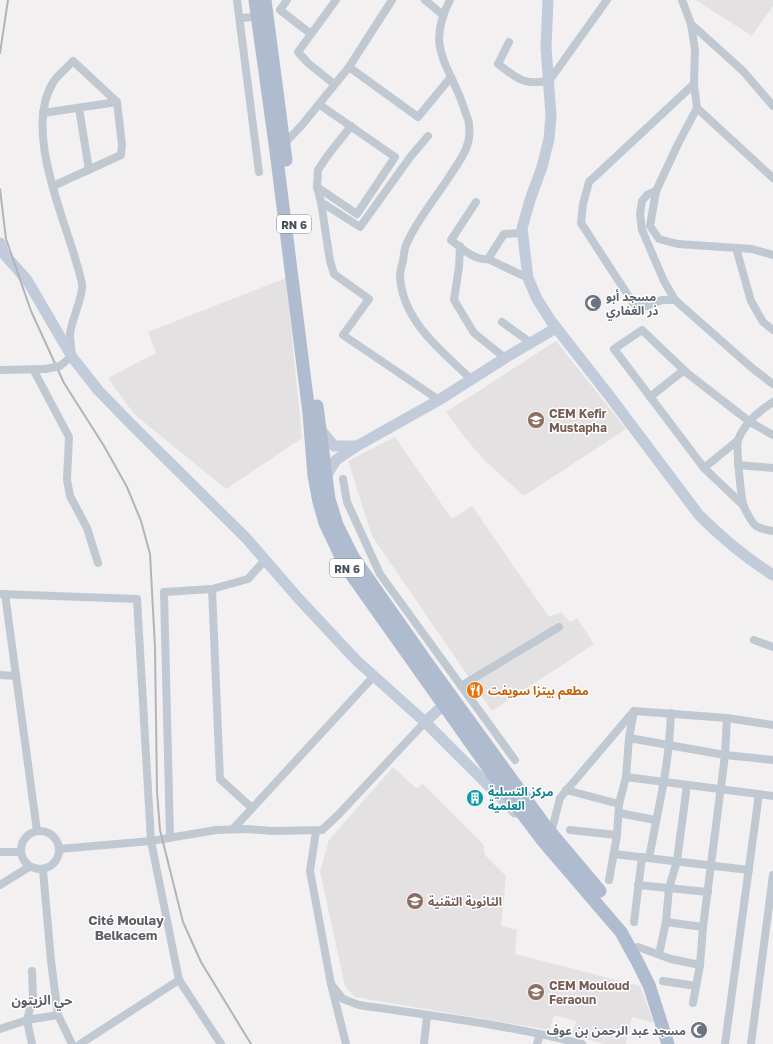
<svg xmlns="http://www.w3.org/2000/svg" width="773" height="1044" font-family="'Golos Text','Noto Sans Arabic',sans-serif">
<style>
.education{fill:#e3e1e2}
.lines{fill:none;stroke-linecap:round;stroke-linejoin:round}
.street{stroke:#c0c9d2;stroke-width:8}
.secondary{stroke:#c2cbd9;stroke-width:11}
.primary{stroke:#afbccf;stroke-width:13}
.rail{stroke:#b2b4ba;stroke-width:2}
.street-bridge{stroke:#c0c9d2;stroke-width:8}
.labels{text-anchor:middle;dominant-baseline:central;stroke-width:3;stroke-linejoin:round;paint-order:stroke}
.shield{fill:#fff;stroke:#7e858e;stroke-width:1}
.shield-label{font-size:11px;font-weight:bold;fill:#47515e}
.worship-label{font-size:12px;font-weight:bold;fill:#5b616d;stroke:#fff;text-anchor:start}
.education-label{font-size:12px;font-weight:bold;fill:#785e54;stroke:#fff;text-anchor:start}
.food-label{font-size:12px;font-weight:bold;fill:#c56008;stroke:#fff;text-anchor:start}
.culture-label{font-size:12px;font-weight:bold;fill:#0d838f;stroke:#fff;text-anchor:start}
.neighbourhood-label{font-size:13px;font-weight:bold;fill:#5c5f65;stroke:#fff}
</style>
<rect width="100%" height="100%" fill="#f2f0f0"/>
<g class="education">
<polygon points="696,0 773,0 773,6 752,36"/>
<polygon points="286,278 302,438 226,489 134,414 108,378 156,353 148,332"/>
<polygon points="556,341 626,429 524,496 486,462 465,438 446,412"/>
<polygon points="395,437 452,519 472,506 549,617 561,612 570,622 577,618 594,644 492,711 372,536 348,461"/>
<polygon points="393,767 416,788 423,784 483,844 485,855 506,876 501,926 517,930 515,954 640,986 654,1023 632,1017 626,1044 604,1044 572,1035 576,1021 554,1015 550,1030 355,997 345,986 320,871 329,840"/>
</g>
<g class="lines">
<g class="street">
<polyline points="237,0 259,172"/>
<polyline points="287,0 280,10 311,34"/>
<polyline points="425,0 443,15"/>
<path d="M450,0C425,49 449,63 464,108C465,113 469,119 469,125C472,145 461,159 451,174C436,198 418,218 407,243C404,248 404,255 403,261C402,265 400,271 400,276C402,321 442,351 472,380"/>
<polyline points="240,18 257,17"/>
<polyline points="691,24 743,71 773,106"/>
<path d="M509,42L498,64C519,79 521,85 549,81L607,0"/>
<polyline points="349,67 418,117 451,77"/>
<polyline points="334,84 308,63 298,52 336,0"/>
<polyline points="694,84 697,108 678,144 656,191 650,226 659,239 678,244 752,249 773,255"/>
<polyline points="79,108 89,170"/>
<polyline points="697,108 773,178"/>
<polyline points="43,113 117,102"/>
<polyline points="351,126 328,155 318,170 317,187 321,202 330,261 334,274 369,299 343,335 439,400"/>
<polyline points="282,146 302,125 349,67 392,0"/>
<path d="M53,186L121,155L122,145L117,102L73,61C67,68 59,74 54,81C20,133 71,229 82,284C84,295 71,321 70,334C70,341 71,348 72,355"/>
<polyline points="317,187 357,214 395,157 320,105"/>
<polyline points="656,191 647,195 642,201 640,214 642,230 664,281 675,300 752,368 773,384"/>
<polyline points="321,202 360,227 411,156 428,136"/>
<path d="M476,202L451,240C461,247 474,261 488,259L504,234L522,233"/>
<polyline points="460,246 459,267 454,300 474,333 505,358"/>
<polyline points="736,248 751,301 763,322 773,330"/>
<polyline points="488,259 528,278"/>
<polyline points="675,300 662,300 647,306 633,303 581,223 583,204 589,182 694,84 695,50 691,24 682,0"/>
<polyline points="502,322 531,343"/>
<polyline points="33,369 69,437 67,480 70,496 87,528 98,563"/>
<polyline points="0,370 45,369"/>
<polyline points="650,397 684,370"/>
<path d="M773,402C759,411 744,424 738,440C736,446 741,500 744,507C747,513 751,522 756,526C761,529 767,530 773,531"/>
<polyline points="738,465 773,468"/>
<polyline points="704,468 737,441"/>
<polyline points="343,479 347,502 380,574 515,760"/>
<polyline points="744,506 704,468 614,349 642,330 687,373 750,422 773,435"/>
<polyline points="212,589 220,779 252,808"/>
<polyline points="0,594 137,599 151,841 179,980 80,1044"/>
<polyline points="5,594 37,831"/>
<polyline points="754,640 773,647"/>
<polyline points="0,675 16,676"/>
<polyline points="461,686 559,627"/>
<polyline points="634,711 727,718 773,725"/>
<polyline points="629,738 725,755 773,760"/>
<polyline points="626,777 773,796"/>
<polyline points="566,790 619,804"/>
<polyline points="619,813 655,820"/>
<polyline points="233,829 374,676"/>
<polyline points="570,830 617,835"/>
<circle cx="40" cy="850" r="19"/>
<polyline points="316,831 310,871 331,984 346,1044"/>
<polyline points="549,835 551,833 560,798 633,712"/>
<polyline points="170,838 164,592 212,589 248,579 265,560"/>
<polyline points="59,849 151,841 216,830 247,829 273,831 322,830 339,814 425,722"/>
<polyline points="0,852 20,852"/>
<polyline points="614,854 749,870"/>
<polyline points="649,858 664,781 669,745 671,713"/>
<polyline points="43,870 51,961 58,1015 72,1044"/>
<polyline points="609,880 617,835 619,804 626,777 629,738 634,711"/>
<polyline points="0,885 29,867"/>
<polyline points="638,885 708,892"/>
<polyline points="634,922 642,857"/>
<polyline points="666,922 703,927"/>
<polyline points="638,947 671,959 700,965"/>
<polyline points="659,954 666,922 669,888 677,861 687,785"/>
<polyline points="32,971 33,997 27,1020 32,1044"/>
<polyline points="179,980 221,1044"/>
<polyline points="663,981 696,986"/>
<path d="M331,984L343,999L359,1005C433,1016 510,1025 582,1044"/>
<polyline points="693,1003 700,965 703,927 725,755 727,718"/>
<polyline points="0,1029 27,1020 58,1015"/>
<polyline points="424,1044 427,1016"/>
<polyline points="537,1044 540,1034"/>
<polyline points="725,1044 759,794"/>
<polyline points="751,1044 773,875"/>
</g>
<g class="secondary">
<path d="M548,0L546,47L551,116L549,139L542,167L530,200L522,228L528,278L537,299L551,321L608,394L699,515C722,538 746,558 773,575"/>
<polyline points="0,243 4,254 27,280 72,357 98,390 131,424 246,538 299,599 356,660 425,722 449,700"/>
<polyline points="320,429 334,446 357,446 336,460 326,476"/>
<polyline points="357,446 439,400 505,358 556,328"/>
<polyline points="425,722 515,812"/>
</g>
<g class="primary">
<polyline points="255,0 276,151 309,413 314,476 319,502 325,523 342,559 353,577 499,783 543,841 621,932 637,961 649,985 668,1044"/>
<polyline points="265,0 286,160"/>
<polyline points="317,406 329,499 337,525 353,557 428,664 547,828 600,891"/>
</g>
<g class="rail">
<polyline points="0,53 8,0"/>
<polyline points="0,189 6,239 31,311 64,383 104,446 127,487 141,521 150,554 155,647 157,792 160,830 183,922 201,962 251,1044"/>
</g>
<polyline class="street-bridge" points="45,369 60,366 66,361"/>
</g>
<defs>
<g id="mosque-disc" transform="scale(0.9)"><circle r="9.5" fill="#6b7280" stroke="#fff"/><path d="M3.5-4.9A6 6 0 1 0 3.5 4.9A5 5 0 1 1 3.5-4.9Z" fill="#fff"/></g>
<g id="school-disc" transform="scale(0.9)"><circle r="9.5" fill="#8d6e63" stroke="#fff"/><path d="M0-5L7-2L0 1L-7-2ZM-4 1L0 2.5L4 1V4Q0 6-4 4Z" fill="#fff"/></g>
<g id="restaurant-disc" transform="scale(0.9)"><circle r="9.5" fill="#e8710a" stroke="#fff"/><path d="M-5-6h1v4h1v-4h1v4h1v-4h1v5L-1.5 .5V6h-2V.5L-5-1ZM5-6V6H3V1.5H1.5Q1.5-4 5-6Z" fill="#fff"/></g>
<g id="building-disc" transform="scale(0.9)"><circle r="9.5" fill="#0f9aa8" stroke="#fff"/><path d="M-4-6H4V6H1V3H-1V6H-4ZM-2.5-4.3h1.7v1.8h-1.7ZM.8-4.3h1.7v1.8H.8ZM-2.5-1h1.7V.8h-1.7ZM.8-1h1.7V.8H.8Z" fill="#fff"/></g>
</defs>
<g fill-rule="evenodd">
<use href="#mosque-disc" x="593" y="303"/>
<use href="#school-disc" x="536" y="420"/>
<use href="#restaurant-disc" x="475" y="690"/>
<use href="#building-disc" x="475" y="798"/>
<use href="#school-disc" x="415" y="901"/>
<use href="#school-disc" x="536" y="992"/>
<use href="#mosque-disc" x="699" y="1030"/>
</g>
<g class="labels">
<g class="shield">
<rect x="277" y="215" width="34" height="18" rx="3"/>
<rect x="330" y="559" width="34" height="18" rx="3"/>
</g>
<g class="shield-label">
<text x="294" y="224">RN 6</text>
<text x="347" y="568">RN 6</text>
</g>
<g class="worship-label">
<text x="606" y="296">مسجد أبو<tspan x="606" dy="14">ذر الغفاري</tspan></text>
<text x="686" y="1030" text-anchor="end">مسجد عبد الرحمن بن عوف</text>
</g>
<g class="education-label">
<text x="549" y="413">CEM Kefir<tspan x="549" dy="14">Mustapha</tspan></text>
<text x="428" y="901">الثانوية التقنية</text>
<text x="549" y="985">CEM Mouloud<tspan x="549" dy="14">Feraoun</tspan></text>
</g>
<g class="food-label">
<text x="488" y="690">مطعم بيتزا سويفت</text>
</g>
<g class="culture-label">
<text x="488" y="791">مركز التسلية<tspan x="488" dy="14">العلمية</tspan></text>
</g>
<g class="neighbourhood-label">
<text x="126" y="920">Cité Moulay<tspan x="126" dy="15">Belkacem</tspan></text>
<text x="42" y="1000">حي الزيتون</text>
</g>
</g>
</svg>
